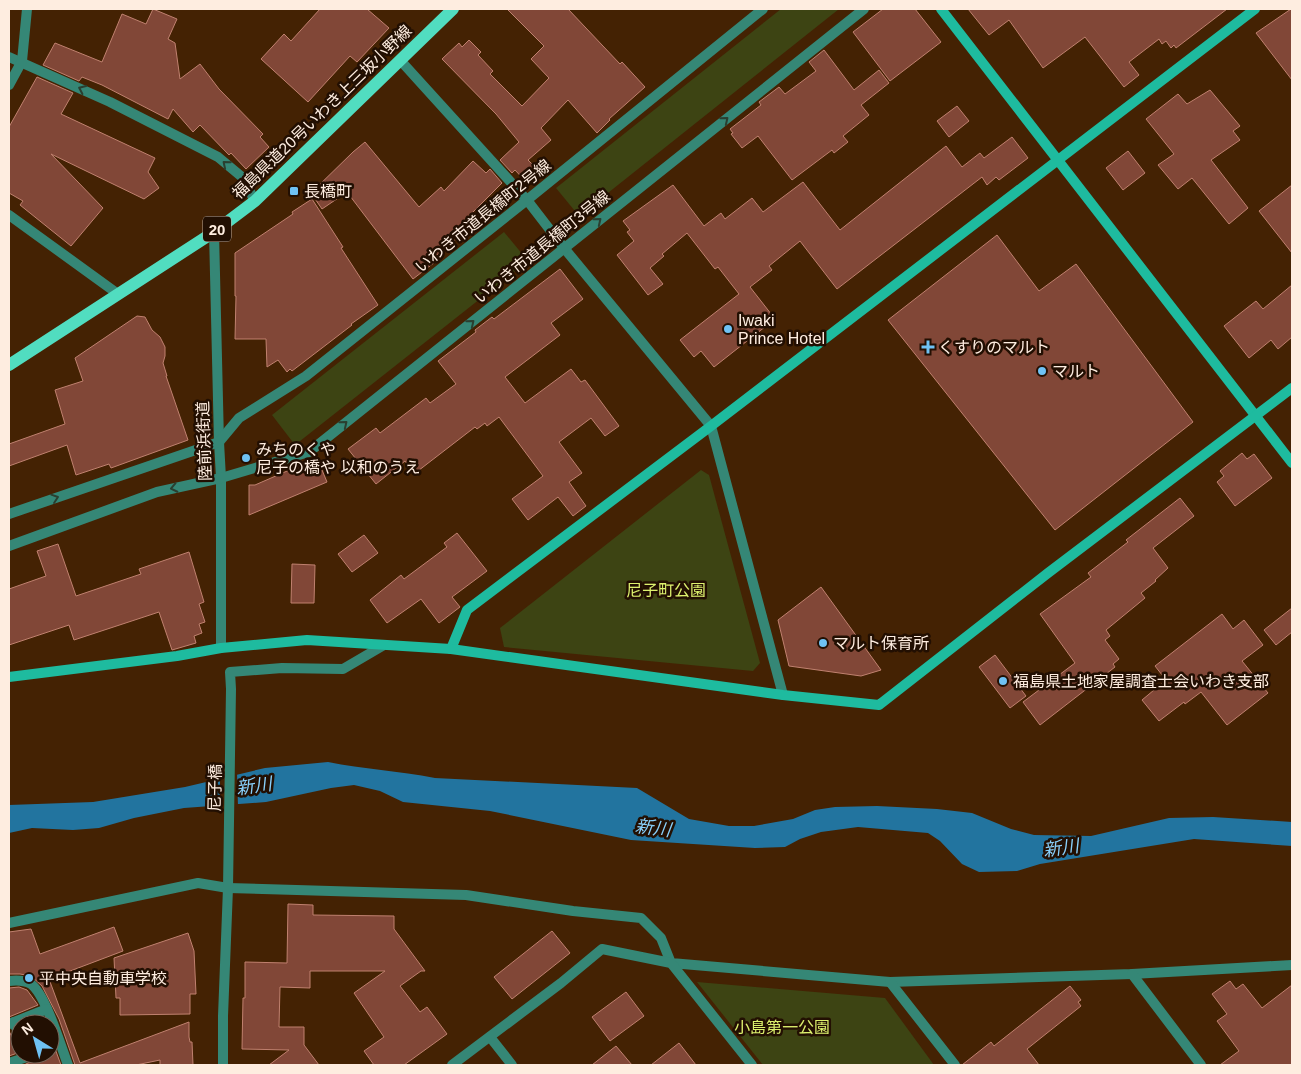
<svg xmlns="http://www.w3.org/2000/svg" width="1301" height="1074" font-family="Arial,'Noto Sans JP',sans-serif">
<style>
.green{fill:#3d4413}
.water{fill:#22749f}
.pier{fill:#442203}
.building{fill:#814737;stroke:#c0816f}
.lines{fill:none;stroke-linecap:round;stroke-linejoin:round}
.lane{stroke:#358776;stroke-width:10}
.street{stroke:#358776;stroke-width:10}
.secondary{stroke:#1ebb9f;stroke-width:10}
.primary{stroke:#51ddc0;stroke-width:12}
.oneway{stroke:#2a3f30}
.poi-dot{fill:#6fc2f4;stroke:#220f02;stroke-width:2}
.labels{text-anchor:middle;dominant-baseline:central;stroke-width:5;stroke-linejoin:round;paint-order:stroke}
.shield{fill:#220f02;stroke:#bcaa9d;stroke-width:1}
.shield-label{font-size:15px;font-weight:bold;fill:#feede0}
.street-label{font-size:16px;fill:#feede0;stroke:#220f02}
.poi-label{font-size:16px;fill:#feede0;stroke:#220f02;text-anchor:start}
.park-label{font-size:16px;fill:#ddf16e;stroke:#220f02}
.water-label{font-size:18px;font-style:italic;fill:#89d0fb;stroke:#220f02}
</style>
<rect width="100%" height="100%" fill="#442203"/>
<g class="green">
<polygon points="781,9 839,9 579,216 556,188"/>
<polygon points="504,232 528,261 295,445 272,415"/>
<polygon points="701,470 709,475 760,663 753,671 504,647 500,628"/>
<polygon points="697,982 885,998 934,1065 763,1065"/>
</g>
<path class="water" d="M328,762C363,769 399,771 435,778L637,788L689,819L729,826H754L793,819L815,810L835,807L877,806L937,809L972,813L1011,829L1034,835L1091,836L1169,818L1213,817L1292,822V846L1194,839L1040,864L1017,871L979,872L962,864L940,841L928,833L858,827L821,832L800,839L785,847L755,848L631,840L490,811L403,802L380,791L354,785L331,788L266,802L184,808L134,818L99,828L73,830L32,828L9,833V805L93,802L185,787L265,768Z"/>
<polygon class="pier" points="237,772 238,807 220,808 220,776"/>
<g class="building">
<polygon points="153,9 177,19 168,39 175,43 180,79 200,64 219,89 263,134 260,137 269,147 246,169 231,153 229,155 200,125 193,132 173,109 168,119 102,85 82,77 79,81 43,65 55,43 102,62 122,14 146,24"/>
<polygon points="320,9 367,9 389,28 357,62 350,56 308,102 261,59 284,34 291,41"/>
<polygon points="507,9 568,9 620,64 622,62 645,87 609,119 610,120 597,133 568,100 541,128 551,140 528,160 541,173 529,185 515,170 512,173 500,160 519,142 496,114 442,59 459,43 462,47 469,40 481,52 478,55 493,71 490,74 522,106 549,78 531,59 544,46"/>
<polygon points="883,9 915,9 941,42 890,81 853,32"/>
<polygon points="968,9 1227,9 1176,48 1174,45 1171,48 1166,41 1162,44 1159,39 1129,62 1139,75 1124,87 1085,37 1043,68 1009,20 989,35"/>
<polygon points="1291,9 1292,9 1292,80 1256,33"/>
<polygon points="824,50 854,90 879,70 889,83 861,105 869,115 843,136 848,142 834,153 832,150 792,180 758,136 742,148 731,134 733,133 730,129 761,105 759,102 779,87 785,94 816,71 809,62"/>
<polygon points="37,77 73,93 61,114 155,158 148,172 159,188 144,199 51,154 103,208 71,246 20,205 23,201 9,193 9,127"/>
<polygon points="1210,90 1240,126 1233,131 1240,140 1211,160 1248,208 1229,224 1192,178 1178,189 1158,165 1174,154 1146,119 1178,94 1187,104"/>
<polygon points="957,106 969,121 949,137 937,121"/>
<polygon points="1012,137 1028,158 999,180 996,177 987,185 982,177 837,289 800,241 769,266 772,270 750,287 775,319 714,367 701,351 694,357 680,340 739,294 718,267 715,269 687,233 662,254 664,256 650,268 663,284 648,295 617,255 634,241 627,232 630,230 623,221 673,185 704,226 721,213 725,219 752,198 763,212 803,182 840,230 946,146 962,167 980,153 984,158"/>
<polygon points="365,142 419,207 441,187 444,191 473,161 486,173 490,169 502,183 450,235 455,241 432,259 435,262 413,279 347,192 322,209 311,193 353,152"/>
<polygon points="1128,151 1145,173 1123,190 1106,168"/>
<polygon points="1292,185 1292,253 1259,211"/>
<polygon points="312,199 343,247 341,248 378,305 351,324 352,325 292,371 290,369 287,372 278,360 267,367 266,339 235,339 236,296 235,296 235,253 293,214 292,212"/>
<polygon points="997,235 1039,291 1076,264 1193,422 1055,530 888,320"/>
<polygon points="560,269 583,299 551,323 560,335 505,377 525,403 571,369 581,382 585,380 619,426 605,436 591,418 559,442 582,473 569,482 586,506 573,516 558,497 528,520 512,499 543,476 499,417 487,426 485,423 477,429 475,427 414,474 405,461 376,484 348,449 376,428 380,433 426,398 430,403 456,384 438,361 476,332 475,330 492,317 494,319"/>
<polygon points="1292,285 1292,337 1278,349 1271,340 1249,358 1224,326 1256,301 1263,309"/>
<polygon points="137,316 145,317 152,330 160,337 165,347 165,356 163,363 167,376 166,376 188,440 111,468 109,464 76,475 67,445 9,466 9,444 65,424 55,390 83,381 75,358"/>
<polygon points="1242,453 1247,459 1254,454 1272,478 1235,506 1217,482 1224,476 1220,471"/>
<polygon points="317,458 327,482 249,515 249,485 255,485"/>
<polygon points="1180,498 1194,516 1153,548 1168,568 1155,580 1156,581 1141,593 1145,598 1106,630 1110,636 1105,640 1119,659 1113,664 1115,667 1040,725 1023,702 1075,663 1040,614 1091,577 1088,573 1128,542 1126,540"/>
<polygon points="457,533 487,571 452,597 460,607 439,623 421,599 387,623 370,600 401,575 404,579 447,547 444,543"/>
<polygon points="364,535 378,553 352,572 338,554"/>
<polygon points="58,544 76,596 141,574 139,569 189,552 204,602 199,604 205,622 199,624 202,633 194,636 196,643 172,650 159,612 74,640 69,625 9,645 9,589 46,576 37,551"/>
<polygon points="292,564 315,565 314,603 291,603"/>
<polygon points="821,587 881,670 861,676 789,666 778,620"/>
<polygon points="1292,608 1292,632 1276,645 1264,630"/>
<polygon points="1222,614 1233,629 1244,620 1263,645 1242,661 1268,693 1227,725 1201,692 1185,704 1184,702 1159,721 1142,700 1166,680 1155,666"/>
<polygon points="995,655 1026,696 1010,708 979,667"/>
<polygon points="288,904 313,905 313,915 394,916 394,929 425,971 421,971 400,986 420,1012 427,1007 447,1034 404,1065 374,1065 364,1051 384,1037 354,993 385,971 310,971 310,988 280,987 279,1027 304,1027 304,1045 319,1065 269,1065 289,1050 242,1049 243,998 245,998 245,962 287,963"/>
<polygon points="114,927 123,951 49,979 80,1063 189,1022 189,1037 190,1042 192,1042 193,1065 160,1065 160,1060 136,1065 75,1065 59,1019 42,986 31,976 20,974 9,974 9,932 31,929 40,954"/>
<polygon points="552,931 570,953 512,999 494,977"/>
<polygon points="188,933 194,951 196,994 190,994 190,1014 120,1015 120,998 116,998 114,958"/>
<polygon points="1230,981 1236,989 1243,984 1262,1008 1292,985 1292,1065 1220,1065 1239,1051 1217,1021 1227,1014 1212,994"/>
<polygon points="1070,986 1081,1000 1078,1002 1081,1006 1027,1049 1039,1065 962,1065 991,1042 994,1046"/>
<polygon points="19,987 27,990 38,1005 9,1017 9,988"/>
<polygon points="626,992 644,1016 610,1041 592,1017"/>
<polygon points="9,1031 15,1043 20,1045 20,1052 9,1056"/>
<polygon points="50,1035 61,1065 24,1065 32,1061 33,1054 50,1054"/>
<polygon points="679,1043 696,1065 651,1065"/>
<polygon points="616,1046 632,1065 592,1065"/>
</g>
<g class="lines">
<g class="lane">
<polyline points="9,923 198,883 228,888"/>
<path d="M9,981C16,980 24,980 31,984C46,995 61,1047 68,1065"/>
<polyline points="14,1022 20,1038"/>
<polyline points="9,1024 47,1009"/>
<polyline points="9,1063 27,1057"/>
</g>
<g class="street">
<polyline points="9,57 110,102 218,157 242,177 255,201"/>
<polyline points="400,60 527,200 564,248 711,426 783,695"/>
<polyline points="9,85 22,61 27,9"/>
<polyline points="9,215 118,294"/>
<polyline points="214,232 219,442 221,478 221,648"/>
<polyline points="9,514 219,442 239,418 306,376 527,200 763,9"/>
<polyline points="9,546 157,492 221,478 309,452 864,9"/>
<polyline points="228,888 466,895 573,911 641,918 661,938 671,963 890,982 1132,974 1292,965"/>
<polyline points="1132,974 1201,1065"/>
<polyline points="890,982 955,1065"/>
<polyline points="490,1037 512,1065"/>
<polyline points="223,1065 223,1016 228,888 231,689 230,672 282,668 343,669 384,645"/>
<polyline points="452,1065 561,983 602,949 671,963 752,1065"/>
</g>
<g class="secondary">
<polyline points="941,9 1292,463"/>
<polyline points="451,649 467,610 711,426 1255,9"/>
<polyline points="9,677 177,656 221,648 307,640 451,649 783,695 879,705 1048,573 1292,388"/>
</g>
<polyline class="primary" points="9,365 214,232 255,201 453,9"/>
</g>
<defs><path id="oneway-chevron" d="M-2-3.5L2.5 0L-2 3.5" fill="none" stroke-width="1.6" stroke-linecap="round" stroke-linejoin="round" transform="scale(1.25)"/></defs>
<g class="oneway">
<use href="#oneway-chevron" transform="translate(82 89) rotate(-155)"/>
<use href="#oneway-chevron" transform="translate(725 120) rotate(-39)"/>
<use href="#oneway-chevron" transform="translate(226 164) rotate(-140)"/>
<use href="#oneway-chevron" transform="translate(598 221) rotate(-39)"/>
<use href="#oneway-chevron" transform="translate(471 323) rotate(-39)"/>
<use href="#oneway-chevron" transform="translate(344 424) rotate(-39)"/>
<use href="#oneway-chevron" transform="translate(174 488) rotate(168)"/>
<use href="#oneway-chevron" transform="translate(55 498) rotate(-19)"/>
</g>
<g class="poi-dot">
<rect x="289" y="186" width="10" height="10" rx="2.5"/>
<circle cx="728" cy="329" r="5"/>
<path d="M925.5 339.5h5v5h5v5h-5v5h-5v-5h-5v-5h5z"/>
<circle cx="1042" cy="371" r="5"/>
<circle cx="246" cy="458" r="5"/>
<circle cx="823" cy="643" r="5"/>
<circle cx="1003" cy="681" r="5"/>
<circle cx="29" cy="978" r="5"/>
</g>
<g class="labels">
<rect class="shield" x="203" y="216.5" width="28" height="25" rx="4"/>
<g class="shield-label">
<text x="217" y="229">20</text>
</g>
<g class="street-label">
<text transform="translate(322 112) rotate(-44)">福島県道20号いわき上三坂小野線</text>
<text transform="translate(483 216) rotate(-39)">いわき市道長橋町2号線</text>
<text transform="translate(542 247) rotate(-39)">いわき市道長橋町3号線</text>
<text transform="translate(204 441) rotate(-92)">陸前浜街道</text>
<text transform="translate(215 788) rotate(-89)">尼子橋</text>
</g>
<g class="poi-label">
<text x="304" y="191">長橋町</text>
<text x="738" y="320">Iwaki<tspan x="738" dy="18">Prince Hotel</tspan></text>
<text x="938" y="347">くすりのマルト</text>
<text x="1052" y="371">マルト</text>
<text x="256" y="449">みちのくや<tspan x="256" dy="18">尼子の橋や 以和のうえ</tspan></text>
<text x="833" y="643">マルト保育所</text>
<text x="1013" y="681">福島県土地家屋調査士会いわき支部</text>
<text x="39" y="978">平中央自動車学校</text>
</g>
<g class="park-label">
<text x="666" y="590">尼子町公園</text>
<text x="782" y="1027">小島第一公園</text>
</g>
<g class="water-label">
<text transform="translate(254 786) rotate(-8)">新川</text>
<text transform="translate(653 828) rotate(7)">新川</text>
<text transform="translate(1061 848) rotate(-8)">新川</text>
</g>
</g>
<rect width="1301" height="1074" fill="none" stroke="#feede0" stroke-width="20"/>
<g transform="translate(35 1039) rotate(323)"><circle r="24" fill="#220f02" stroke="#7a685b"/>
<path d="M0-4L9 19L0 12L-9 19Z" fill="#6fc2f4"/>
<text y="-8" font-size="14" font-weight="bold" text-anchor="middle" fill="#feede0">N</text>
</g>
</svg>
